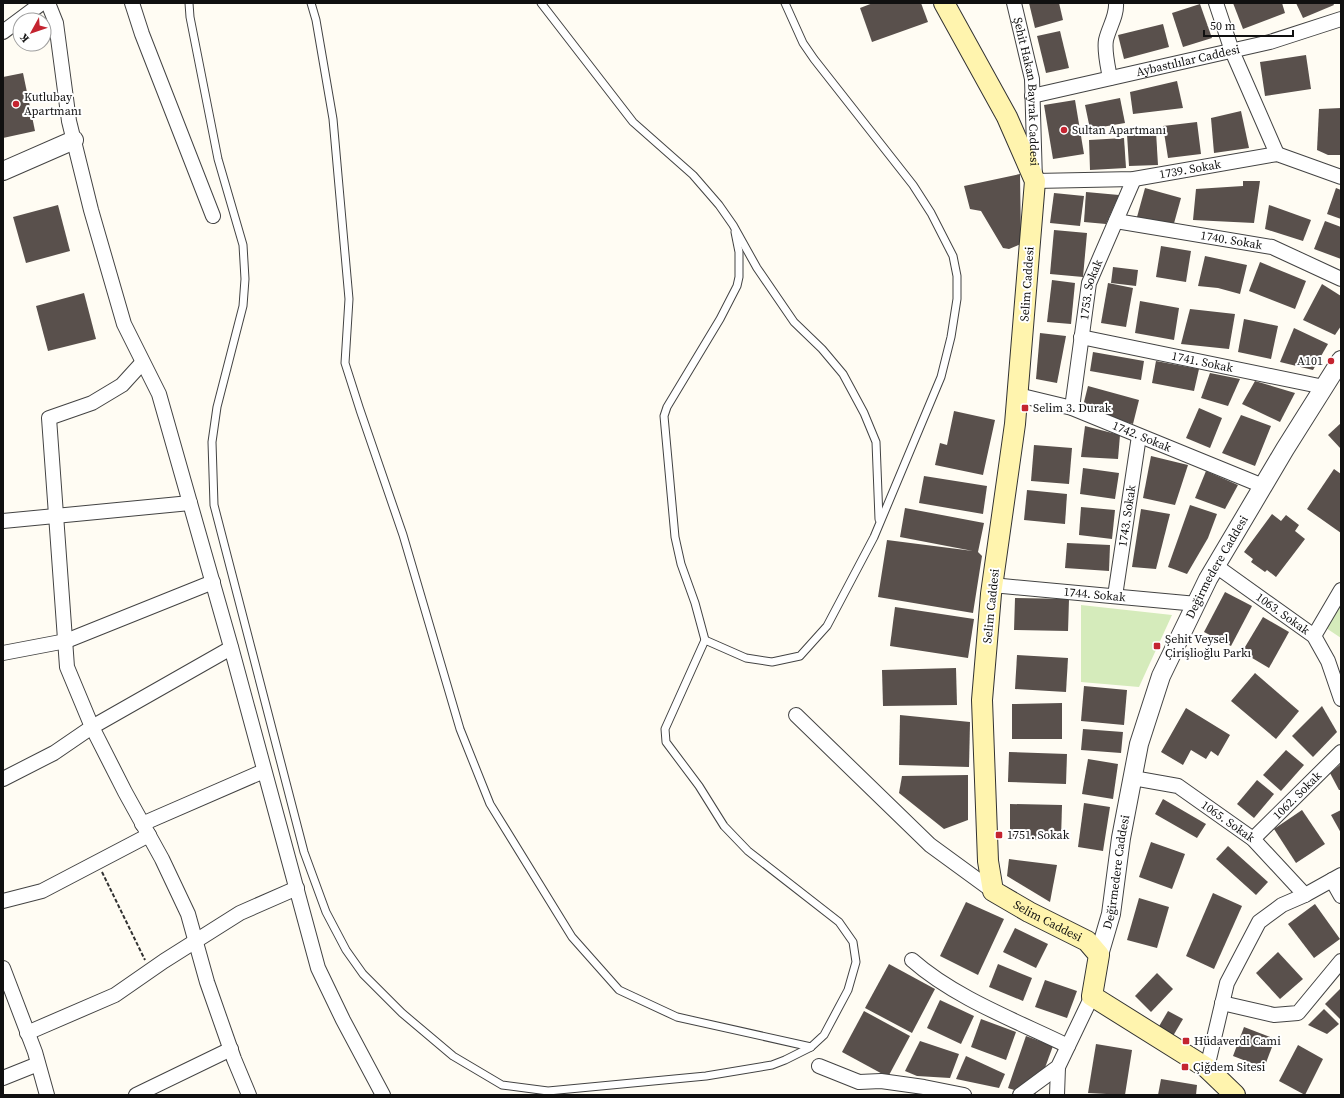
<svg xmlns="http://www.w3.org/2000/svg" width="1344" height="1098" font-family="'Source Serif 4',serif">
<style>
.green{fill:#d5ebbb}
.building{fill:#59504c}
.lines{fill:none;stroke-linecap:round;stroke-linejoin:round}
.service-casing{stroke:#434343;stroke-width:9}
.minor-casing{stroke:#434343;stroke-width:16}
.tertiary-casing{stroke:#434343;stroke-width:20}
.secondary-casing{stroke:#323232;stroke-width:22}
.path{stroke:#323232;stroke-width:2;stroke-dasharray:4 2;stroke-linecap:butt}
.service{stroke:#fff;stroke-width:7}
.minor{stroke:#fff;stroke-width:14}
.tertiary{stroke:#fff;stroke-width:18}
.secondary{stroke:#fff4ae;stroke-width:20}
.poi-dot{fill:#c42430;stroke:#fff;stroke-width:1.5}
.labels{text-anchor:middle;dominant-baseline:central;stroke-width:4;stroke-linejoin:round;paint-order:stroke}
.street-label{font-size:12px;fill:#101010;stroke:#fff}
.poi-label{font-size:12px;fill:#101010;stroke:#fff;text-anchor:start}
</style>
<rect width="100%" height="100%" fill="#fffcf3"/>
<g class="green">
<polygon points="1341,603 1341,638 1326,628"/>
<polygon points="1081,605 1172,615 1139,687 1081,682"/>
</g>
<g class="building">
<polygon points="873,3 921,3 928,22 872,42 860,8"/>
<polygon points="1029,3 1059,3 1063,20 1035,28"/>
<polygon points="1233,3 1282,3 1285,13 1243,29"/>
<polygon points="1296,3 1333,3 1334,5 1303,18"/>
<polygon points="1200,4 1212,38 1183,47 1172,13"/>
<polygon points="1163,24 1169,47 1124,59 1118,35"/>
<polygon points="1060,31 1069,68 1046,73 1037,36"/>
<polygon points="1306,55 1311,89 1265,96 1260,62"/>
<polygon points="23,73 35,131 3,138 3,77"/>
<polygon points="1177,81 1183,108 1133,114 1130,92"/>
<polygon points="1120,98 1125,123 1090,129 1085,105"/>
<polygon points="1075,100 1084,154 1053,159 1044,105"/>
<polygon points="1341,108 1341,155 1328,155 1317,150 1319,109"/>
<polygon points="1241,111 1249,148 1214,153 1211,118"/>
<polygon points="1197,122 1201,154 1168,158 1163,126"/>
<polygon points="1156,132 1158,165 1129,166 1127,134"/>
<polygon points="1124,138 1126,168 1090,170 1089,140"/>
<polygon points="1020,174 1021,244 1009,249 1003,248 981,211 970,209 964,186"/>
<polygon points="1243,181 1260,181 1254,223 1193,220 1196,189 1243,186"/>
<polygon points="1145,188 1181,198 1173,227 1137,217"/>
<polygon points="1336,188 1341,190 1341,219 1327,214"/>
<polygon points="1086,192 1119,195 1106,224 1084,222"/>
<polygon points="1054,193 1084,196 1080,226 1050,223"/>
<polygon points="58,205 70,251 26,263 13,217"/>
<polygon points="1269,205 1311,220 1303,241 1265,229"/>
<polygon points="1325,221 1341,227 1341,259 1314,249"/>
<polygon points="1054,230 1087,233 1083,277 1050,274"/>
<polygon points="1161,246 1191,251 1186,282 1156,277"/>
<polygon points="1205,256 1247,265 1240,294 1218,288 1198,286"/>
<polygon points="1260,262 1306,281 1295,309 1249,291"/>
<polygon points="1113,267 1138,270 1136,286 1111,283"/>
<polygon points="1052,280 1075,283 1071,324 1047,322"/>
<polygon points="1108,283 1133,288 1126,327 1101,323"/>
<polygon points="1322,284 1341,296 1341,326 1335,335 1303,320"/>
<polygon points="84,293 96,339 48,351 36,306"/>
<polygon points="1140,301 1179,308 1174,340 1135,333"/>
<polygon points="1190,309 1235,314 1229,349 1181,344"/>
<polygon points="1244,319 1278,326 1271,359 1238,352"/>
<polygon points="1294,328 1328,344 1313,370 1280,362"/>
<polygon points="1040,333 1066,336 1057,383 1036,379"/>
<polygon points="1093,352 1144,361 1141,380 1090,371"/>
<polygon points="1156,361 1199,369 1194,391 1152,383"/>
<polygon points="1210,373 1240,379 1228,406 1201,398"/>
<polygon points="1255,381 1295,393 1280,422 1242,404"/>
<polygon points="1088,386 1139,400 1133,424 1082,410"/>
<polygon points="1199,408 1222,418 1210,448 1186,438"/>
<polygon points="954,411 995,420 983,475 935,465 940,443 947,445"/>
<polygon points="1241,415 1271,426 1255,466 1222,453"/>
<polygon points="1341,423 1341,449 1328,435"/>
<polygon points="1085,426 1120,435 1118,459 1081,457"/>
<polygon points="1034,445 1072,448 1069,484 1031,481"/>
<polygon points="1151,456 1188,465 1175,505 1143,498"/>
<polygon points="1083,468 1119,473 1115,499 1080,494"/>
<polygon points="1334,469 1341,474 1341,533 1307,509"/>
<polygon points="1206,471 1238,485 1225,509 1195,498"/>
<polygon points="924,476 987,486 983,514 919,503"/>
<polygon points="1027,490 1067,494 1065,524 1024,520"/>
<polygon points="1190,505 1217,514 1208,538 1187,574 1168,567"/>
<polygon points="1081,507 1115,510 1112,539 1079,535"/>
<polygon points="905,508 984,523 978,552 982,556 973,613 878,597 887,540 973,551 900,537"/>
<polygon points="1141,509 1170,514 1156,569 1132,567"/>
<polygon points="1272,514 1281,521 1286,515 1299,525 1295,531 1305,539 1276,577 1267,570 1265,572 1251,562 1253,559 1244,552"/>
<polygon points="1067,543 1110,545 1109,571 1065,568"/>
<polygon points="1225,592 1252,606 1231,646 1204,632"/>
<polygon points="1015,598 1069,599 1068,631 1014,630"/>
<polygon points="895,607 974,619 968,658 890,646"/>
<polygon points="1263,617 1289,632 1269,668 1242,652"/>
<polygon points="1017,655 1068,658 1066,692 1015,689"/>
<polygon points="956,668 957,705 883,706 882,670"/>
<polygon points="1255,673 1299,711 1276,739 1231,701"/>
<polygon points="1084,686 1127,690 1124,725 1081,721"/>
<polygon points="1062,703 1062,739 1012,739 1012,704"/>
<polygon points="1322,706 1337,732 1313,757 1292,736"/>
<polygon points="1186,708 1230,735 1218,756 1211,751 1206,759 1191,750 1183,765 1161,752"/>
<polygon points="900,715 970,722 969,767 899,765"/>
<polygon points="1083,729 1123,732 1121,753 1081,750"/>
<polygon points="1286,750 1304,765 1281,791 1263,775"/>
<polygon points="1009,752 1067,754 1066,784 1008,782"/>
<polygon points="1088,759 1118,764 1113,799 1082,794"/>
<polygon points="1341,764 1341,790 1339,790 1330,773"/>
<polygon points="968,775 968,820 944,829 899,793 902,776"/>
<polygon points="1257,780 1274,794 1254,818 1237,804"/>
<polygon points="1163,799 1206,824 1197,838 1155,814"/>
<polygon points="1084,803 1110,807 1103,851 1078,847"/>
<polygon points="1010,804 1062,805 1061,840 1010,839"/>
<polygon points="1302,810 1325,844 1296,863 1274,829"/>
<polygon points="1341,810 1341,833 1331,815"/>
<polygon points="1151,842 1185,854 1172,889 1139,877"/>
<polygon points="1228,846 1268,882 1256,895 1216,859"/>
<polygon points="1009,859 1057,865 1050,902 1007,876"/>
<polygon points="1213,893 1242,906 1214,969 1186,956"/>
<polygon points="1139,898 1169,907 1157,948 1127,940"/>
<polygon points="966,902 1004,919 978,975 940,956"/>
<polygon points="1315,904 1340,939 1314,958 1288,924"/>
<polygon points="1015,928 1048,944 1036,968 1003,952"/>
<polygon points="1278,952 1303,979 1280,999 1256,973"/>
<polygon points="889,964 935,989 912,1033 865,1008"/>
<polygon points="998,964 1032,978 1023,1001 989,987"/>
<polygon points="1157,973 1173,989 1151,1012 1135,996"/>
<polygon points="1045,980 1077,991 1067,1018 1035,1007"/>
<polygon points="1341,988 1341,1017 1340,1019 1325,1004"/>
<polygon points="940,1000 974,1016 961,1044 927,1028"/>
<polygon points="1324,1009 1339,1024 1327,1034 1308,1025"/>
<polygon points="864,1011 910,1036 888,1077 842,1052"/>
<polygon points="1168,1011 1183,1019 1173,1036 1158,1028"/>
<polygon points="981,1019 1016,1032 1006,1060 971,1047"/>
<polygon points="1244,1027 1275,1039 1264,1068 1233,1056"/>
<polygon points="1026,1036 1053,1046 1035,1095 1029,1095 1008,1088"/>
<polygon points="920,1041 959,1054 950,1078 917,1076 905,1071"/>
<polygon points="1096,1044 1132,1050 1125,1095 1088,1093"/>
<polygon points="1298,1045 1323,1059 1305,1095 1279,1081"/>
<polygon points="966,1056 1005,1074 999,1088 956,1079"/>
<polygon points="1161,1079 1197,1085 1196,1095 1158,1095"/>
</g>
<g class="lines">
<g class="service-casing">
<g id="service">
<polyline points="189,3 190,17 218,159 243,245 245,279 243,306 217,407 212,442 214,505 304,852 326,912 346,950 363,974 402,1013 453,1056 502,1085 548,1091 706,1076 772,1065 785,1060 811,1047 824,1035 848,990 856,962 853,942 839,922 748,851 724,826 699,786 666,742 665,729 705,640 746,658 772,662 800,656 827,626 874,537 941,377 951,337 957,299 957,276 953,256 931,213 913,185 814,59 803,43 785,3"/>
<polyline points="311,3 316,20 333,119 349,299 345,363 360,410 403,535 460,729 490,804 572,937 619,990 677,1017 811,1047"/>
<polyline points="541,3 633,122 693,175 719,205 733,225 757,268 794,322 822,349 843,374 864,413 876,442 879,519"/>
<polyline points="705,640 695,603 681,564 675,537 664,416 667,407 720,319 737,286 739,277 739,252 735,232"/>
</g>
</g>
<g class="minor-casing">
<g id="minor">
<polyline points="48,3 56,23 69,121 91,210 124,324 159,394 231,647 318,968 343,1020 383,1095"/>
<polyline points="132,3 142,34 213,216"/>
<path id="s1" d="M1014,3L1032,79L1035,181L1134,179L1277,154L1341,177"/>
<polyline points="1216,3 1232,51 1277,154"/>
<polyline points="3,32 42,3"/>
<path d="M1110,78C1108,67 1104,51 1106,40C1109,27 1117,16 1116,3"/>
<path id="s2" d="M1032,96L1270,42L1341,19"/>
<path id="s3" d="M1116,221L1272,247L1341,279"/>
<path id="s4" d="M1081,337L1324,387"/>
<polyline points="142,363 122,385 92,403 49,418 67,667 92,727 125,792 162,859 188,914 207,982 234,1059 249,1095"/>
<path id="s5" d="M1018,395L1072,408L1263,486"/>
<path id="s6" d="M1072,408L1089,283L1134,179"/>
<polyline points="3,521 190,503"/>
<path id="s7" d="M1216,566L1314,636L1328,661L1341,699"/>
<path id="s8" d="M992,585L1197,604"/>
<path id="s9" d="M1115,596L1139,436"/>
<polyline points="1314,636 1341,590"/>
<polyline points="3,653 66,641 213,582"/>
<polyline points="796,715 930,845 993,891"/>
<path id="s10" d="M1133,778L1178,786L1253,839L1305,895"/>
<polyline points="3,779 54,753 92,727 231,648"/>
<polyline points="142,824 264,771"/>
<path id="s11" d="M1253,839L1341,752"/>
<polyline points="1332,880 1341,896"/>
<polyline points="3,901 42,891 149,835"/>
<path d="M912,960C955,998 1017,1021 1068,1046"/>
<polyline points="3,968 35,1052 47,1095"/>
<polyline points="1222,1003 1274,1015 1298,1013 1341,961"/>
<polyline points="27,1033 115,995 164,961 240,913 297,888"/>
<polyline points="819,1066 859,1082 881,1081 924,1087 964,1095"/>
<polyline points="1207,1068 1227,983 1259,922 1282,905 1305,895 1341,875"/>
<polyline points="3,1078 38,1064"/>
<polyline points="136,1095 231,1049"/>
<polyline points="1020,1095 1058,1067 1092,996"/>
<polyline points="1057,1095 1058,1067"/>
</g>
</g>
<g class="tertiary-casing">
<g id="tertiary">
<polyline points="3,171 74,140"/>
<path id="s12" d="M1099,955L1111,914L1121,838L1139,744L1161,676L1208,579L1285,449L1341,360"/>
</g>
</g>
<g class="secondary-casing">
<g id="secondary">
<path id="s13" d="M944,3L1007,117L1035,181L1015,424L991,594L982,700L988,861L993,891L1029,912L1087,941L1099,955L1092,996L1207,1068L1235,1095"/>
</g>
</g>
<polyline class="path" points="102,872 145,960"/>
<use href="#service" class="service"/>
<use href="#minor" class="minor"/>
<use href="#tertiary" class="tertiary"/>
<use href="#secondary" class="secondary"/>
</g>
<g class="poi-dot">
<circle cx="16" cy="104" r="4"/>
<circle cx="1064" cy="130" r="4"/>
<circle cx="1331" cy="361" r="4"/>
<rect x="1021" y="404" width="8" height="8" rx="2"/>
<rect x="1153" y="642" width="8" height="8" rx="2"/>
<rect x="995" y="831" width="8" height="8" rx="2"/>
<rect x="1182" y="1037" width="8" height="8" rx="2"/>
<rect x="1181" y="1063" width="8" height="8" rx="2"/>
</g>
<g class="labels">
<g class="street-label">
<text stroke="none"><textPath href="#s2" startOffset="160">Aybastılılar Caddesi</textPath></text>
<text stroke="none"><textPath href="#s1" startOffset="90">Şehit Hakan Bayrak Caddesi</textPath></text>
<text stroke="none"><textPath href="#s1" startOffset="336">1739. Sokak</textPath></text>
<text stroke="none"><textPath href="#s3" startOffset="117">1740. Sokak</textPath></text>
<text transform="translate(1027 284) rotate(-86)">Selim Caddesi</text>
<text stroke="none"><textPath href="#s6" startOffset="120">1753. Sokak</textPath></text>
<text stroke="none"><textPath href="#s4" startOffset="124">1741. Sokak</textPath></text>
<text stroke="none"><textPath href="#s5" startOffset="131">1742. Sokak</textPath></text>
<text stroke="none"><textPath href="#s9" startOffset="81">1743. Sokak</textPath></text>
<text stroke="none"><textPath href="#s12" startOffset="409">Değirmedere Caddesi</textPath></text>
<text stroke="none"><textPath href="#s8" startOffset="103">1744. Sokak</textPath></text>
<text transform="translate(991 606) rotate(-84)">Selim Caddesi</text>
<text stroke="none"><textPath href="#s7" startOffset="82">1063. Sokak</textPath></text>
<text stroke="none"><textPath href="#s11" startOffset="62">1062. Sokak</textPath></text>
<text stroke="none"><textPath href="#s10" startOffset="107">1065. Sokak</textPath></text>
<text stroke="none"><textPath href="#s12" startOffset="85">Değirmedere Caddesi</textPath></text>
<text stroke="none"><textPath href="#s13" startOffset="976">Selim Caddesi</textPath></text>
</g>
<g class="poi-label">
<text x="24" y="97">Kutlubay<tspan x="24" dy="14">Apartmanı</tspan></text>
<text x="1072" y="130">Sultan Apartmanı</text>
<text x="1323" y="361" text-anchor="end">A101</text>
<text x="1033" y="408">Selim 3. Durak</text>
<text x="1165" y="639">Şehit Veysel<tspan x="1165" dy="14">Çirişlioğlu Parkı</tspan></text>
<text x="1007" y="835">1751. Sokak</text>
<text x="1194" y="1041">Hüdaverdi Cami</text>
<text x="1193" y="1067">Çiğdem Sitesi</text>
</g>
</g>
<rect width="1344" height="1098" fill="none" stroke="#101010" stroke-width="8"/>
<g transform="translate(32 32) rotate(230)"><circle r="19" fill="#ffffff" stroke="#9f9f9f"/>
<path d="M0-3L7 15L0 10L-7 15Z" fill="#c42430"/>
<text y="-6" font-size="11" font-weight="bold" text-anchor="middle" fill="#101010">K</text>
</g>
<path d="M1204 30v6h89v-6" fill="none" stroke="#101010" stroke-width="2"/>
<text x="1210" y="30" font-size="12" fill="#101010" stroke="#ffffff" stroke-width="3" paint-order="stroke">50 m</text>
</svg>
